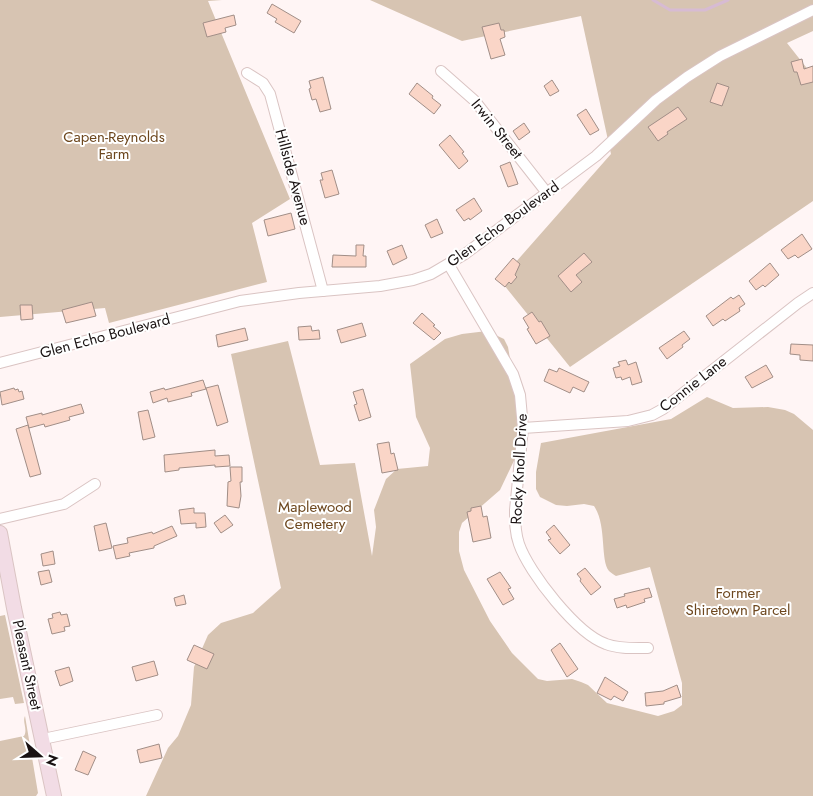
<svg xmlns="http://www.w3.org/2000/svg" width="813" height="796" font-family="Jost,sans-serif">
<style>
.green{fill:#d7c4b2}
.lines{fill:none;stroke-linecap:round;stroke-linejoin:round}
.stream{stroke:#d7bbd3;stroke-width:3}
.building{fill:#fad5c7;stroke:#a18e87}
.minor-casing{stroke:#dac4c3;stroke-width:12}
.secondary-casing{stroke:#dac4c3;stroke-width:16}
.minor{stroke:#fff;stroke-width:10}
.secondary{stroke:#f2dce5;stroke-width:14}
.labels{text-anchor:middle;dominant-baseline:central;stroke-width:4;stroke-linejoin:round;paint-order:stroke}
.street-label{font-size:15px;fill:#191212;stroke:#fff}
.park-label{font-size:15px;fill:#6d471e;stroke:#fff}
</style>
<rect width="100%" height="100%" fill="#fff5f5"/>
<g class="green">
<polygon points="0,0 222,0 208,1 290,199 252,223 267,282 109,323 105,308 0,317"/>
<polygon points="370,0 813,0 813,31 787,43 813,76 813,201 570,367 500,280 611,154 581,16 462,41"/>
<path d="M487,331L504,339L508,347L520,417L521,446L500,490L462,523L459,532V551L464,570L490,621L512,653L538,679L547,681L572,679L581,682L588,685L607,703L658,716L674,711L682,705V683L650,567L616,576C613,574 611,573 609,571C600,560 607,525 594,506L584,504L567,506L556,505L540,497L536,489V472L541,443L671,419L707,397L733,408L768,407L785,410L794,414L813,430V796H146L168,748L178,736L191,705L194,667L208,635L221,623L253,613L281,588L231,354L288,341L320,465L355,463L372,556L376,527L374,510L386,479L397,469L428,466L430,448L416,417L410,364L445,339L462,334Z"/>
<polygon points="5,615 24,703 15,704 13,697 0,699 0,616"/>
<path d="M25,716L38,793L36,796H0V741L24,736C28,729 22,722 25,716Z"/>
</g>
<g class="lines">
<polyline class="stream" points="653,0 670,10 705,10 728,0"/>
</g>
<g class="building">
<polygon points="272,4 301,21 294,33 275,22 277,19 267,13"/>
<polygon points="234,15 236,25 225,28 226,32 207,37 203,23"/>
<polygon points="499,23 501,30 504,30 505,37 500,39 505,55 491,59 482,27"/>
<polygon points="802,59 804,69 813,66 813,82 801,85 797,72 794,72 791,62"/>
<polygon points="323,77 331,109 320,112 316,99 312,100 309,89 311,88 309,81"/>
<polygon points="552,80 559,91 550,96 544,86"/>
<polygon points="417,83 433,96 432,98 441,105 434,114 409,94"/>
<polygon points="717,83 729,87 722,106 710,102"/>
<polygon points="678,107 687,119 667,132 668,134 658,141 648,127"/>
<polygon points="586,109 599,130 590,135 577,115"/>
<polygon points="524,123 530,132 519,140 513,131"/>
<polygon points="450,135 464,152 462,153 468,161 459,169 439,145"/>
<polygon points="510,162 518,184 508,187 500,166"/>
<polygon points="332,170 339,194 325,198 320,180 323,180 321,173"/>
<polygon points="474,198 482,211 470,220 469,218 464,221 456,210"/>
<polygon points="291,213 295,229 268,236 264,220"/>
<polygon points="437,219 443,233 431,238 425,225"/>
<polygon points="802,234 812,249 798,258 795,255 788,259 781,250"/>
<polygon points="356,245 364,245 363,256 366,256 366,267 332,267 333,255 356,256"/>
<polygon points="402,245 407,258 393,265 387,251"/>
<polygon points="584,253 592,262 576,275 582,282 571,292 558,276"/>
<polygon points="513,258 520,264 515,275 517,277 511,284 509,282 505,287 495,279"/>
<polygon points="770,263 779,275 765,287 763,285 756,290 749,281"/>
<polygon points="739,295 745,304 739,308 740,311 725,321 723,319 713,326 706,316 731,297 733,299"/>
<polygon points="92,302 96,316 66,323 62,310"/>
<polygon points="20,305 32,305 33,319 21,320"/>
<polygon points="532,312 539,322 541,321 550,336 536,344 527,329 529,328 523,318"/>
<polygon points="422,313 435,325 433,326 441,333 434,340 413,323"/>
<polygon points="362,323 366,336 341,343 337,330"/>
<polygon points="311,326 312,331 319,330 320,339 299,340 298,327"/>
<polygon points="245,328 248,340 218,347 216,335"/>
<polygon points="684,331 690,339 682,345 683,347 667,359 659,348"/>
<polygon points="791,344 813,345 813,361 800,360 800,355 790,354"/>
<polygon points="626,360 628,365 636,362 642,382 632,385 630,377 622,380 621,377 616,378 613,368 620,366 618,362"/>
<polygon points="766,365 773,377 752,388 745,377"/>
<polygon points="559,368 589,382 584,392 573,387 570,393 544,381 549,369 557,372"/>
<polygon points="203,380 206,389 191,393 192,396 168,402 167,398 153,403 150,392 164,388 165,390"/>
<polygon points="218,385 228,422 217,426 206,388"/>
<polygon points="14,388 15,390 18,389 19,392 22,391 24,399 2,405 0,392"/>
<polygon points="363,389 371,417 359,421 354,405 357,404 353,392"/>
<polygon points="81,404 84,413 69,417 70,420 45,427 44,424 29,428 26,417 42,413 42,415"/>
<polygon points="148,410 155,437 143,440 138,412"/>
<polygon points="28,425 41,474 30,477 16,429"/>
<polygon points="389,442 391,454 394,453 398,470 382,473 377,444"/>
<polygon points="215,450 215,456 229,455 230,466 215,467 215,465 179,468 179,470 165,472 164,455"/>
<polygon points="230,467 242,467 242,482 240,482 241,496 239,508 227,506 228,482 231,481"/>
<polygon points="481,506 483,517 487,516 491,538 473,542 467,512 471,511 471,508"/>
<polygon points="194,508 194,513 205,513 206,527 196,528 196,523 181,524 179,510"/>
<polygon points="225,515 233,525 221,533 214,523"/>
<polygon points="106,523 112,548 99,551 94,526"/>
<polygon points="554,525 570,545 560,554 548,540 551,539 546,532"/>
<polygon points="172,526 177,536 154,546 154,548 129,553 130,556 116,559 113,546 128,543 127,538 152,532 153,534"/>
<polygon points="53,551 55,564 43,566 41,554"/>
<polygon points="585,568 601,587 591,595 580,581 581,579 577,574"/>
<polygon points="49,570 52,582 41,585 38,572"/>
<polygon points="500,572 511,588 508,589 514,599 503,605 487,579"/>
<polygon points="649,588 652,597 644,599 645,602 627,608 626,605 617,608 614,599 625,596 624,594"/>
<polygon points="184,595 186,604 176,606 174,598"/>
<polygon points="60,612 61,615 67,614 70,626 64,627 65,631 52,634 48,619 53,618 52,614"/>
<polygon points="560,643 578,669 567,677 551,650"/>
<polygon points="194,645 214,654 207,669 187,660"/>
<polygon points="154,661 158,675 136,681 132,667"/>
<polygon points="69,667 73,681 60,686 55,671"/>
<polygon points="605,677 628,692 623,701 614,696 611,700 597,693"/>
<polygon points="677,685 681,697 664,702 664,704 646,706 645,693 663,691"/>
<polygon points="159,744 162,758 140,763 137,750"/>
<polygon points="83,751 96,757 88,775 75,770"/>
</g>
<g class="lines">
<g class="minor-casing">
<g id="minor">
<polyline points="441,71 475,101 547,193"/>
<polyline points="247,73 263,83 270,94 323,291"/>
<path d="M449,265L513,374L520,395L523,428L515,510C515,522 515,533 519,544C529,573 577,634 606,644C619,649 634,648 648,648"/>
<polyline points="0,363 240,301 299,293 380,286 413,280 431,274 465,254 596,156 656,100 687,77 720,56 813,10"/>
<polyline points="523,428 628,421 652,415 663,409 798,303 813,293"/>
<polyline points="0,519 64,504 95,484"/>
<polyline points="43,739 157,715"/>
</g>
</g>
<g class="secondary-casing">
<polyline id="secondary" points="0,533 14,608 54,796"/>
</g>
<use href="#minor" class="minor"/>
<use href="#secondary" class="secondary"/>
</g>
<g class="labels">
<g class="street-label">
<text transform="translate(497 129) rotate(51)">Irwin Street</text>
<text transform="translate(293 177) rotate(75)">Hillside Avenue</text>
<text transform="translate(503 224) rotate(-36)">Glen Echo Boulevard</text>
<text transform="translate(105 336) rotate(-15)">Glen Echo Boulevard</text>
<text transform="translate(693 384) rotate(-38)">Connie Lane</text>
<text transform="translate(519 469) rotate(-87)">Rocky Knoll Drive</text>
<text transform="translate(27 665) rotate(78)">Pleasant Street</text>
</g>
<g class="park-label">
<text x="114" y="137">Capen-Reynolds<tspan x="114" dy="17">Farm</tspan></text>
<text x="315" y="507">Maplewood<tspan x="315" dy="17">Cemetery</tspan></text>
<text x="738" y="593">Former<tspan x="738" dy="17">Shiretown Parcel</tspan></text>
</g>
</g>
<g transform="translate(40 756) rotate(110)" stroke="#ffffff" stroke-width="4" paint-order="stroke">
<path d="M0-4L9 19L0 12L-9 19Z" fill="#191212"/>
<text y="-8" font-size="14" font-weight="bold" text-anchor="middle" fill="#191212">N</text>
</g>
</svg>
